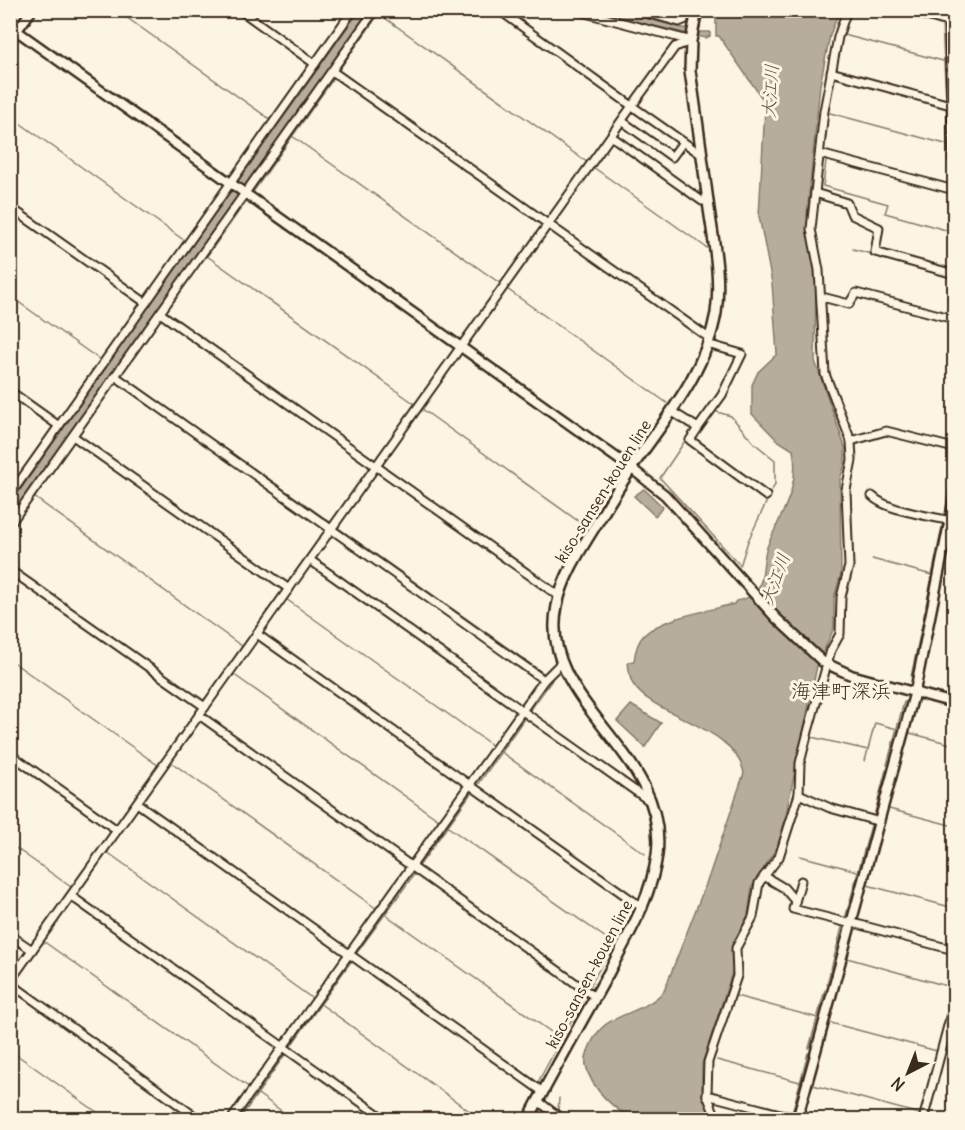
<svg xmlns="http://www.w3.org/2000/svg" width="965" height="1130" font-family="Delius,'Klee One',sans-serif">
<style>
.water{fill:#b7ad9e;stroke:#85796b;stroke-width:1.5}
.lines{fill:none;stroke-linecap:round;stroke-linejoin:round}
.stream{stroke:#85796b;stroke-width:1.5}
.minor-casing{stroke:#3b2a1e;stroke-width:11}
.tertiary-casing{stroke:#3b2a1e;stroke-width:13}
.secondary-casing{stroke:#3b2a1e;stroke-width:14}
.minor{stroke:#fcf5e5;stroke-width:7}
.tertiary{stroke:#fcf5e5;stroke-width:8}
.secondary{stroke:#fcf5e5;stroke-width:9}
.labels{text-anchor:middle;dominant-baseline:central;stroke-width:6;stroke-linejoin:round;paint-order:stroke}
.street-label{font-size:16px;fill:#3b2a1e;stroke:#fcf5e5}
.water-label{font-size:18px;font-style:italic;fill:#605144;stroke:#fcf5e5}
.quarter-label{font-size:20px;fill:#3b2a1e;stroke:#fcf5e5}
</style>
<rect width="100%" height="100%" fill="#fcf5e5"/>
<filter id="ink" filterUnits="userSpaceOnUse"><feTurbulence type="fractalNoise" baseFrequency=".0167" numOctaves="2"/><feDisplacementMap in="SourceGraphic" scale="12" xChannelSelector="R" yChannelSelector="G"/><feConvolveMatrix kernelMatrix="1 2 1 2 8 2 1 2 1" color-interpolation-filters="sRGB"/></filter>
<g filter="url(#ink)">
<g class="water">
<polygon points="359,11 369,11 11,515 11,503 107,366 105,365 108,364"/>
<polygon points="590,11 617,11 699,32 710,32 710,36 706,38"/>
<path d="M716,11H839L830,35L820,85L807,215L816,274L815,361L845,447V464L840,479L841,574L834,598V628L817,666L780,843L752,887L748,915L732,950L733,970L702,1064V1087L711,1119C692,1119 656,1124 638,1119C616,1114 590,1087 586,1065C584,1056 593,1038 599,1031C612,1014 646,1012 664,991L709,876L744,773C734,725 653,717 633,684C629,678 629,669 628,662L634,661C635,652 637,642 644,635C661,618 711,610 734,604L736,601C744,599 751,598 756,591C765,580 762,560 767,547C780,515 801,487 793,450L777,440L752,414V385L758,372L777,354L772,283L759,216L765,108L764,101L719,36H716Z"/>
<polygon points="644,489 663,507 655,516 634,496"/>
<polygon points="631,705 661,723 645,747 617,721"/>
</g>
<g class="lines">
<g class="stream">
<polyline points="116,10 271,120"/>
<polyline points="380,10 378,13 588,163"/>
<polyline points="563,10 573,13"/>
<polyline points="670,10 685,15"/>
<polyline points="942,18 943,10"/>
<polyline points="942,24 946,100"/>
<polyline points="14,25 25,10"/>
<polyline points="844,35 943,61"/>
<polyline points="338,71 379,14"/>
<polyline points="947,108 951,185"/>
<polyline points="830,113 949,145"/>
<polyline points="10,116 185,241"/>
<polyline points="292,136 501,284"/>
<polyline points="251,148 308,68"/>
<polyline points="826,161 823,186 888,204 885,213 953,232"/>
<polyline points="593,167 707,248"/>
<polyline points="230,177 249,150"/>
<polyline points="253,192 335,76"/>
<polyline points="247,200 207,256 415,404"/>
<polyline points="951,232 953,270"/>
<polyline points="853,249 875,255"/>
<polyline points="953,276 954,315"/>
<polyline points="507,289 667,403"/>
<polyline points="10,296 100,360"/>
<polyline points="145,298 225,185"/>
<polyline points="954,323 954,327"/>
<polyline points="121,375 333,524"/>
<polyline points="708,408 718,394"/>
<polyline points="422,409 585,526"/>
<polyline points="680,412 684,415"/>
<polyline points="717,412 731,416 754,443 775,460 775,484 748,541 740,566"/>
<polyline points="58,420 141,303"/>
<polyline points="886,427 932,439"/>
<polyline points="78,435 118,380"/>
<polyline points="687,438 660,478 740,565"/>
<polyline points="74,441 34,497 243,647"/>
<polyline points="954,444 954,437"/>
<polyline points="10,487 53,427"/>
<polyline points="945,516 953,451"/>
<polyline points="337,527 546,675"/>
<polyline points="872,559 932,575"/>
<polyline points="286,599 493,746"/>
<polyline points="926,606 943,522"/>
<polyline points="10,660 159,766"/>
<polyline points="233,674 440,821"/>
<polyline points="911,677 925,611"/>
<polyline points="529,712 552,680 550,678"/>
<polyline points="531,712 638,788"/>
<polyline points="910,733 954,745"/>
<polyline points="811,737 868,750"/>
<polyline points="501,752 645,854"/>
<polyline points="865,761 875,723 897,729"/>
<polyline points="171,762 377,909"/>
<polyline points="887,765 904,702"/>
<polyline points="477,786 526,716"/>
<polyline points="889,809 954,826"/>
<polyline points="874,816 886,770"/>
<polyline points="448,827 613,943 589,988"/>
<polyline points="10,844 71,887"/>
<polyline points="107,852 313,999"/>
<polyline points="800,856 857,871"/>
<polyline points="417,869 474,789"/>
<polyline points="867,885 954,908"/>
<polyline points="386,915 561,1039"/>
<polyline points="845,919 872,822"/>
<polyline points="43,941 250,1088"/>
<polyline points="356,954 415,873"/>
<polyline points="847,958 954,988"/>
<polyline points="827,984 843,924"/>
<polyline points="736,996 818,1018"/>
<polyline points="952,1000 954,992"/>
<polyline points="322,1005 482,1120"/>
<polyline points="831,1023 937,1051"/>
<polyline points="290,1047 352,960"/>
<polyline points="809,1048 825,990"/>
<polyline points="10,1050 108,1120"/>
<polyline points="945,1053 954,1056"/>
<polyline points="717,1060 800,1082"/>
<polyline points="537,1084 585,995"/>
<polyline points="813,1085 920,1114"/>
<polyline points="258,1094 294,1120"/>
<polyline points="558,1111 559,1098"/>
<polyline points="792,1113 808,1053"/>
<polyline points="239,1120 286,1053"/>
<polyline points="919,1120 928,1085"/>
</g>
<g class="minor-casing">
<g id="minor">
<polyline points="240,10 315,64"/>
<polyline points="499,10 632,106 675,47 691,41"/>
<polyline points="574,10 688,40"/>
<polyline points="636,10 679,22 684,20"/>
<polyline points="906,10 954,24"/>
<polyline points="332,71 709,338"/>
<polyline points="831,72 954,106"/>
<polyline points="622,121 672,157 683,142"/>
<polyline points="611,136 702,201 708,201"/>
<polyline points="820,154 954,190"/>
<polyline points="815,193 847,203 852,215 879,228 875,252 954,274"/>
<polyline points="10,207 146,303"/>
<polyline points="822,297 849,304 856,293 954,319"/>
<polyline points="160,313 559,596"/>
<polyline points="115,376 544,680"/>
<polyline points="10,391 59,426"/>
<polyline points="671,411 698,428 690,440 766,496"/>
<polyline points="698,428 722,395 742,354 707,344"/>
<polyline points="73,436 289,589"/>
<polyline points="851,441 886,431 954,448"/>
<polyline points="10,495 353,10"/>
<path d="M872,496C887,511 930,516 952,521"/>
<polyline points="10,524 375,10"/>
<polyline points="310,560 648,800"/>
<polyline points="10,570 205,707"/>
<polyline points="257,634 643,908"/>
<polyline points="199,715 595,997"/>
<polyline points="10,754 117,830"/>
<polyline points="799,794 830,808 880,822"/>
<polyline points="137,803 543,1092"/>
<polyline points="764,876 784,888 795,901"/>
<polyline points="801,881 793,909 852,924"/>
<polyline points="71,896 386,1120"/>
<polyline points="853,923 954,950"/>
<polyline points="10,935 32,950"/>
<polyline points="10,981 632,106 702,155"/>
<polyline points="10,983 200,1120"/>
<polyline points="707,1095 803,1120"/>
<polyline points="538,1101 563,1120"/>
<polyline points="10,1114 18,1120"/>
<polyline points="231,1120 544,680 561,663"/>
<polyline points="717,1120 707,1095 708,1062 737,976 736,948 753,917 759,883 779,857 799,794 800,763 809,728 831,650 840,634 841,597 849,566 846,490 852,460 851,441 825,374 819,270 811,229 824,111 838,37 847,10"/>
<polyline points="923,1120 954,1003"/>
</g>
</g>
<g class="tertiary-casing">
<g id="tertiary">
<polyline points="949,10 954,160"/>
<polyline points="17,31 631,468 665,495 776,618 823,662 851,675 954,703"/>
<polyline points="10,40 32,10"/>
<polyline points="797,1120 915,691 954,499"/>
</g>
</g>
<g class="secondary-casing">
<path id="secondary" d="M528,1120C554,1070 582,1021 609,972C629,934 651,898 657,855C670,751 536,703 557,606C562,579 579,552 594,528C607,507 620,485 634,464C667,417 706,371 716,313C721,279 714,243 709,209C703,163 697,117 690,71L691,41L697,10"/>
</g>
<use href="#minor" class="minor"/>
<use href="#tertiary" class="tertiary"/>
<use href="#secondary" class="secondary"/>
</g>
</g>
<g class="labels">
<g class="street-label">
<text transform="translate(603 491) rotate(-58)">kiso-sansen-kouen line</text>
<text transform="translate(589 974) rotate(-62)">kiso-sansen-kouen line</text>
</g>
<g class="water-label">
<text transform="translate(770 91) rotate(-86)">大江川</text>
<text transform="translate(775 579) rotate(-70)">大江川</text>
</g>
<g class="quarter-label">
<text x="841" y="690">海津町深浜</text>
</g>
</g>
<rect width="965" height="1130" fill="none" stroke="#fcf5e5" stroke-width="36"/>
<rect x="18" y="18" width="929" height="1094" fill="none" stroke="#3b2a1e" stroke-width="2" filter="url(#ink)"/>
<g transform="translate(908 1073) rotate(222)" stroke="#fcf5e5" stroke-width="4.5" paint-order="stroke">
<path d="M0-4.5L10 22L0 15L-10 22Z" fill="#3b2a1e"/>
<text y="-9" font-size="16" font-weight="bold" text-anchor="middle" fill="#3b2a1e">N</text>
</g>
</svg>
